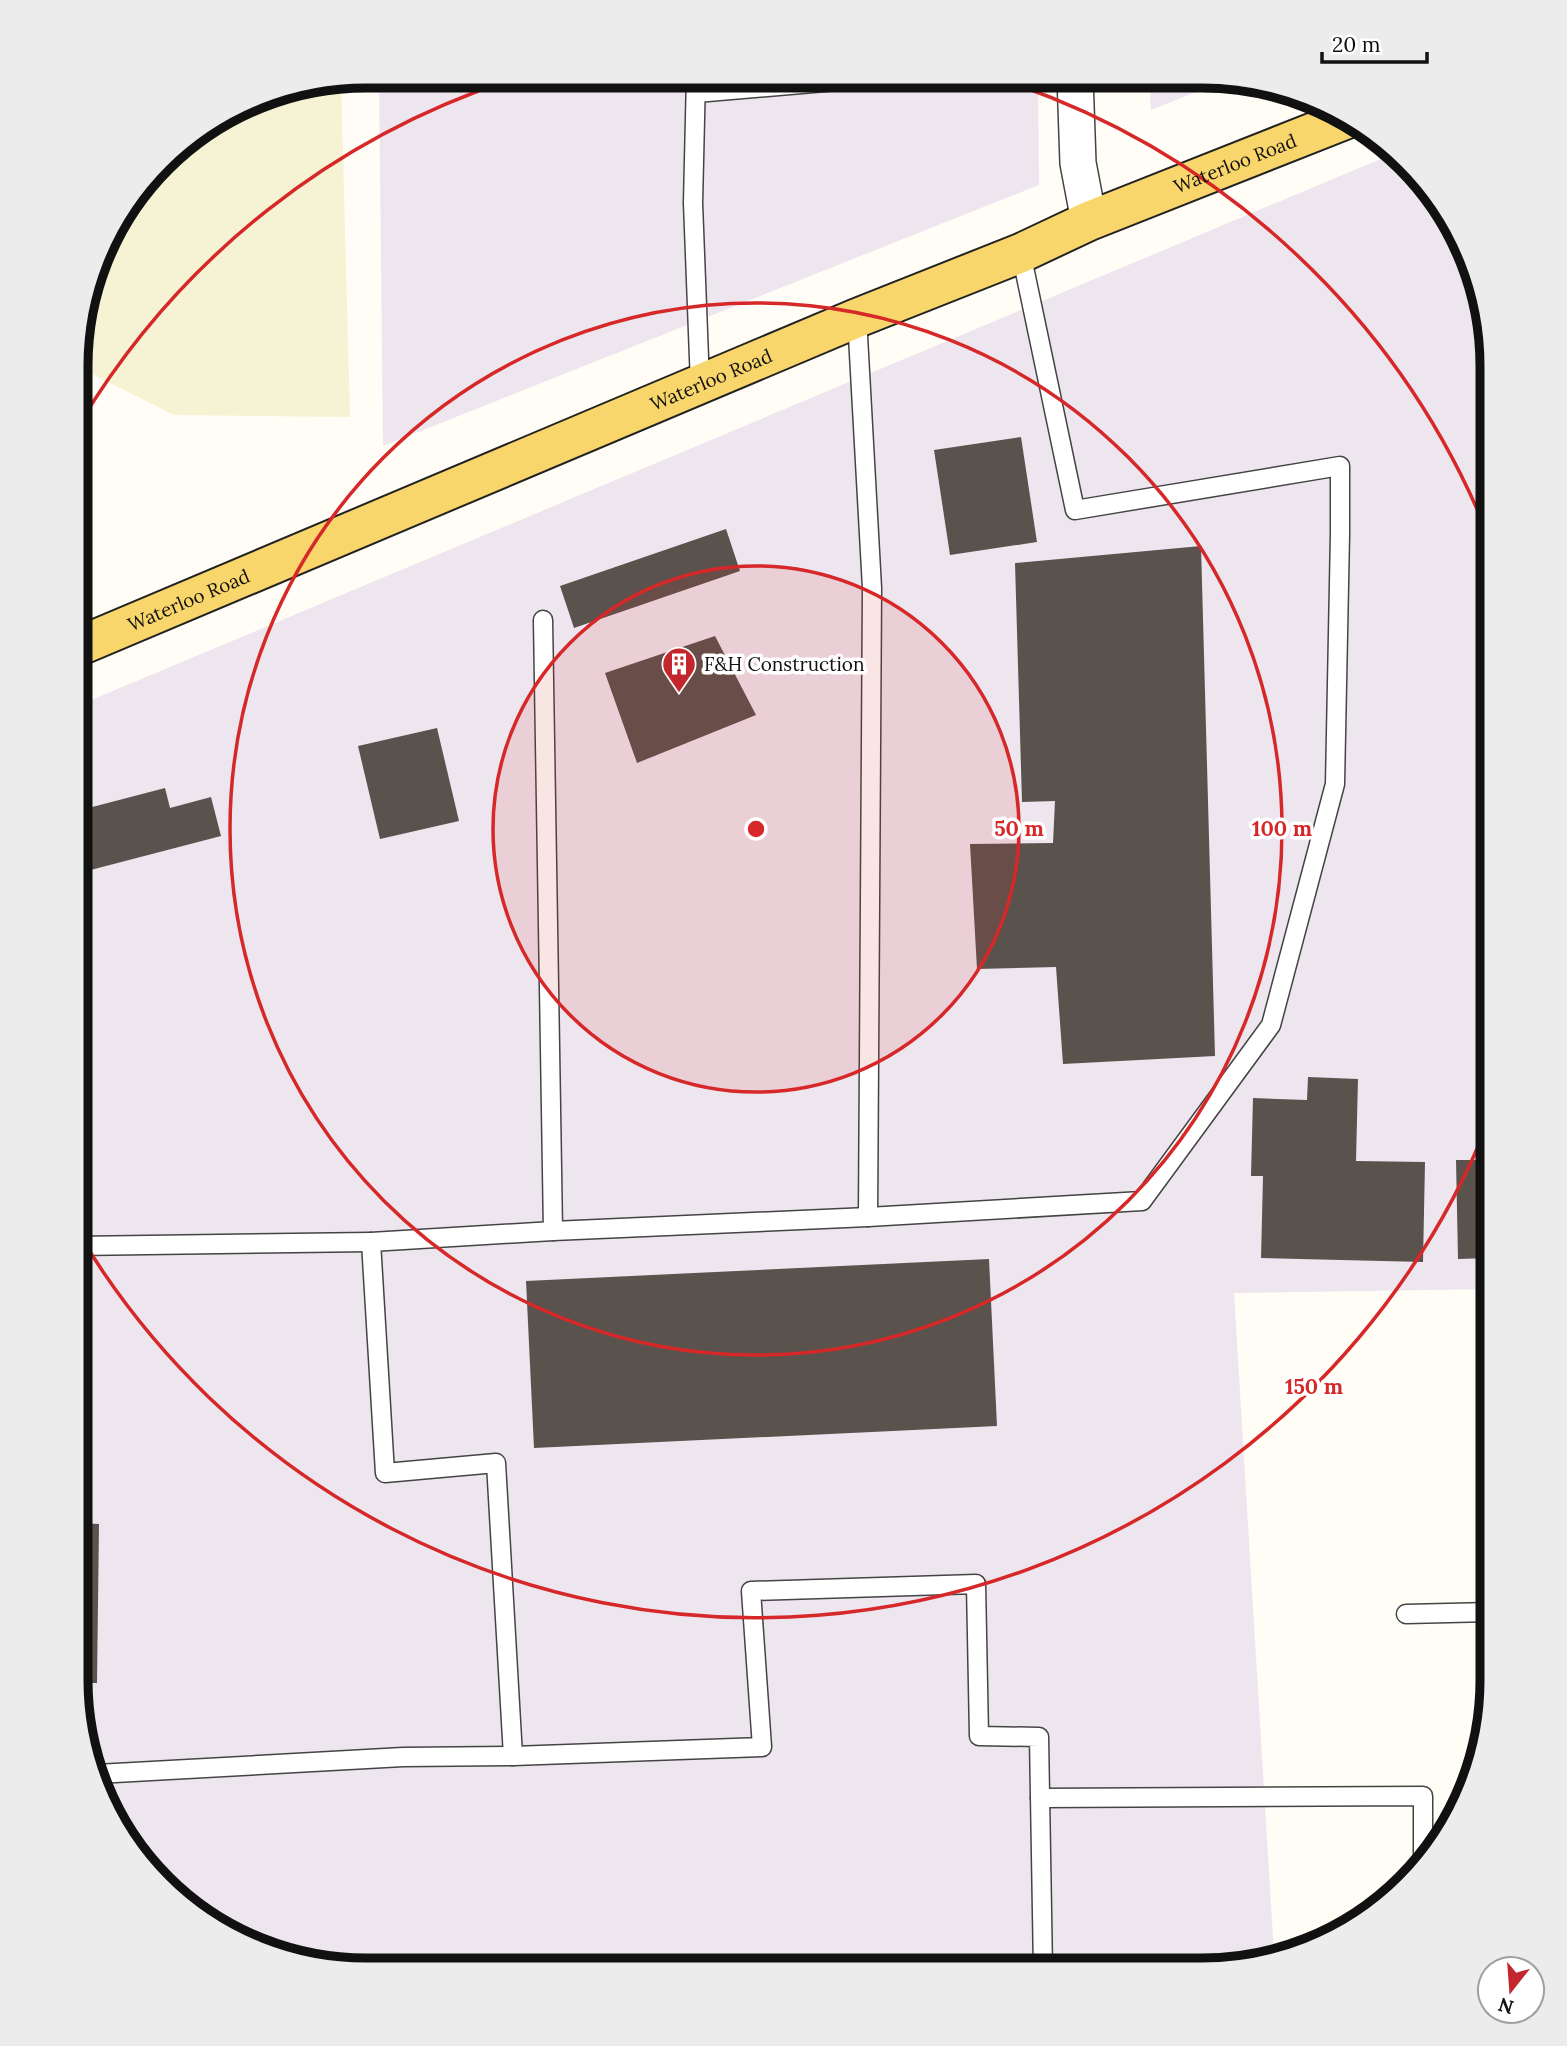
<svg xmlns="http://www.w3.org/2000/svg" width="1567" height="2046" font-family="Lora,serif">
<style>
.industrial{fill:#eee6ef}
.farmland{fill:#f6f3d4}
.building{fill:#5a524d}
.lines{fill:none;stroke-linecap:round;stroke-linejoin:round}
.lane-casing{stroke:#444;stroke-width:21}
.street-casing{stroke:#444;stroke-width:38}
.primary-casing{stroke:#222;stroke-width:42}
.lane{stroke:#fff;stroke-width:18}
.street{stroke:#fff;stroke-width:35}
.primary{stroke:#f9d66b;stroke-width:38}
.ring{fill:none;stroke:#d62828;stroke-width:3.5}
.labels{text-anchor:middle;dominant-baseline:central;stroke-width:7;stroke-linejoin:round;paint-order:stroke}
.street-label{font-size:19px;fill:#111;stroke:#fff}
.poi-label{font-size:19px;fill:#111;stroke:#fff;text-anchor:start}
.rim{fill:none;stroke:#111;stroke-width:9}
.centre{fill:#d62828;stroke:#fff;stroke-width:3.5}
.ring-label{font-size:21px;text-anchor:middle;font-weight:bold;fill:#d62828;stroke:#fff;stroke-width:7;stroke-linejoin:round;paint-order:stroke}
</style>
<rect width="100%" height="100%" fill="#fffdf5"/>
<g class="industrial">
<polygon points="379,75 1038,77 1039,185 383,446"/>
<polygon points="1149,78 1231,78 1151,110"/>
<polygon points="1395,153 1420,175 1462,237 1492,365 1491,1289 1234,1293 1274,1954 1201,1971 328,1968 204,1922 148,1872 105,1809 75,1681 77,706"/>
</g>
<polygon class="farmland" points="341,79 350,417 174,415 78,367 78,328 114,221 175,147 272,91"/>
<g class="building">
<polygon points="1021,437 1037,542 950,555 934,450"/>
<polygon points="726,529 740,571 574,628 560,586"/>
<polygon points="1201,546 1215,1056 1063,1064 1056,967 977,969 970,844 1053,843 1055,801 1022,802 1015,563"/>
<polygon points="715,636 756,715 637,763 605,673"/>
<polygon points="437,728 459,821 380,839 358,746"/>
<polygon points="165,788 170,808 211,797 221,836 83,872 77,848 77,811"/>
<polygon points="1308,1077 1358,1079 1356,1161 1425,1162 1423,1262 1261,1258 1263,1176 1251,1176 1253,1098 1307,1100"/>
<polygon points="1456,1160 1491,1160 1491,1258 1458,1259"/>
<polygon points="989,1259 997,1426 534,1448 526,1281"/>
<polygon points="76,1523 99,1524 97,1683 76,1683 75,1681"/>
</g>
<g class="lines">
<g class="lane-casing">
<g id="lane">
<polyline points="696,76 693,203 700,384"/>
<polyline points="696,93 883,77"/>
<polyline points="543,620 553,1231 868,1217 872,588 857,318"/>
<polyline points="868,1217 1142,1201 1271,1025 1335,784 1340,534 1340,466 1075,510 1021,253"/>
<polyline points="553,1231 371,1242 385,1473 496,1463 513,1756 762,1747 751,1591 976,1584 979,1736 1039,1737 1043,1970"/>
<polyline points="76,1246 371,1242"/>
<polyline points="1406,1614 1491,1612"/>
<polyline points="97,1774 403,1757 513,1756"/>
<polyline points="1040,1798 1423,1796 1423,1864"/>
</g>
</g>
<g class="street-casing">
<polyline id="street" points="1075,77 1078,163 1089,221"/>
</g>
<g class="primary-casing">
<g id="primary">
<path id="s1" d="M77,647L857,318L1021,253L1089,221L1347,119"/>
</g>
</g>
<use href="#lane" class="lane"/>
<use href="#street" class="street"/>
<use href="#primary" class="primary"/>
</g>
<circle cx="756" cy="829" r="263" fill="#d62828" fill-opacity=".12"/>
<g class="ring">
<circle cx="756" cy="829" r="263"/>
<circle cx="756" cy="829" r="526"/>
<path d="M1490 1118A789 789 0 0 1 76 1229M80 423A789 789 0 0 1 519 77M1000 79A789 789 0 0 1 1490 540"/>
</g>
<defs>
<g id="building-pin" transform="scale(1.75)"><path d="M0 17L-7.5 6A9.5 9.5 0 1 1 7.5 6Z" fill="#c4262e" stroke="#fff"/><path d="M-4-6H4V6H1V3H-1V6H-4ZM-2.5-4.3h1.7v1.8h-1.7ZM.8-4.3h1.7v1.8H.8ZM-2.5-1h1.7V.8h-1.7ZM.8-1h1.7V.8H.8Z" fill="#fff"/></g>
</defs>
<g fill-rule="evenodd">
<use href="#building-pin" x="679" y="664"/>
</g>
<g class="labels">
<g class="street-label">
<text stroke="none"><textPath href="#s1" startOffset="1255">Waterloo Road</textPath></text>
<text stroke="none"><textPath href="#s1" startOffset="688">Waterloo Road</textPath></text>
<text stroke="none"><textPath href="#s1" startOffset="121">Waterloo Road</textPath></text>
</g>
<g class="poi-label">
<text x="704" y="664">F&amp;H Construction</text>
</g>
</g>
<path d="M0 0H1567V2046H0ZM366 88H1202A278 278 0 0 1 1480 366V1680A278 278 0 0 1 1202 1958H366A278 278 0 0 1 88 1680V366A278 278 0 0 1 366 88Z" fill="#ececec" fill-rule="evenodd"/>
<path class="rim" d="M366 88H1202A278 278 0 0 1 1480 366V1680A278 278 0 0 1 1202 1958H366A278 278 0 0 1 88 1680V366A278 278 0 0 1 366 88Z"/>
<circle cx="756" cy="829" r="10" class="centre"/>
<g class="ring-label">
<text x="1019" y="836">50 m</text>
<text x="1282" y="836">100 m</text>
<text x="1314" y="1394">150 m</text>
</g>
<g transform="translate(1511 1990) rotate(197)"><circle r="33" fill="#ffffff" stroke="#a0a0a0" stroke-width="2"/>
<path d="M0-5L12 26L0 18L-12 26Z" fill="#c4262e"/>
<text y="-10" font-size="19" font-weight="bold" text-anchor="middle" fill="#111111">N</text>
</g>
<path d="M1322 52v10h105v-10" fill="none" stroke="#111111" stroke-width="3.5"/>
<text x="1332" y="52" font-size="21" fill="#111111" stroke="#ffffff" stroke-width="5" paint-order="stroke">20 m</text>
</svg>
